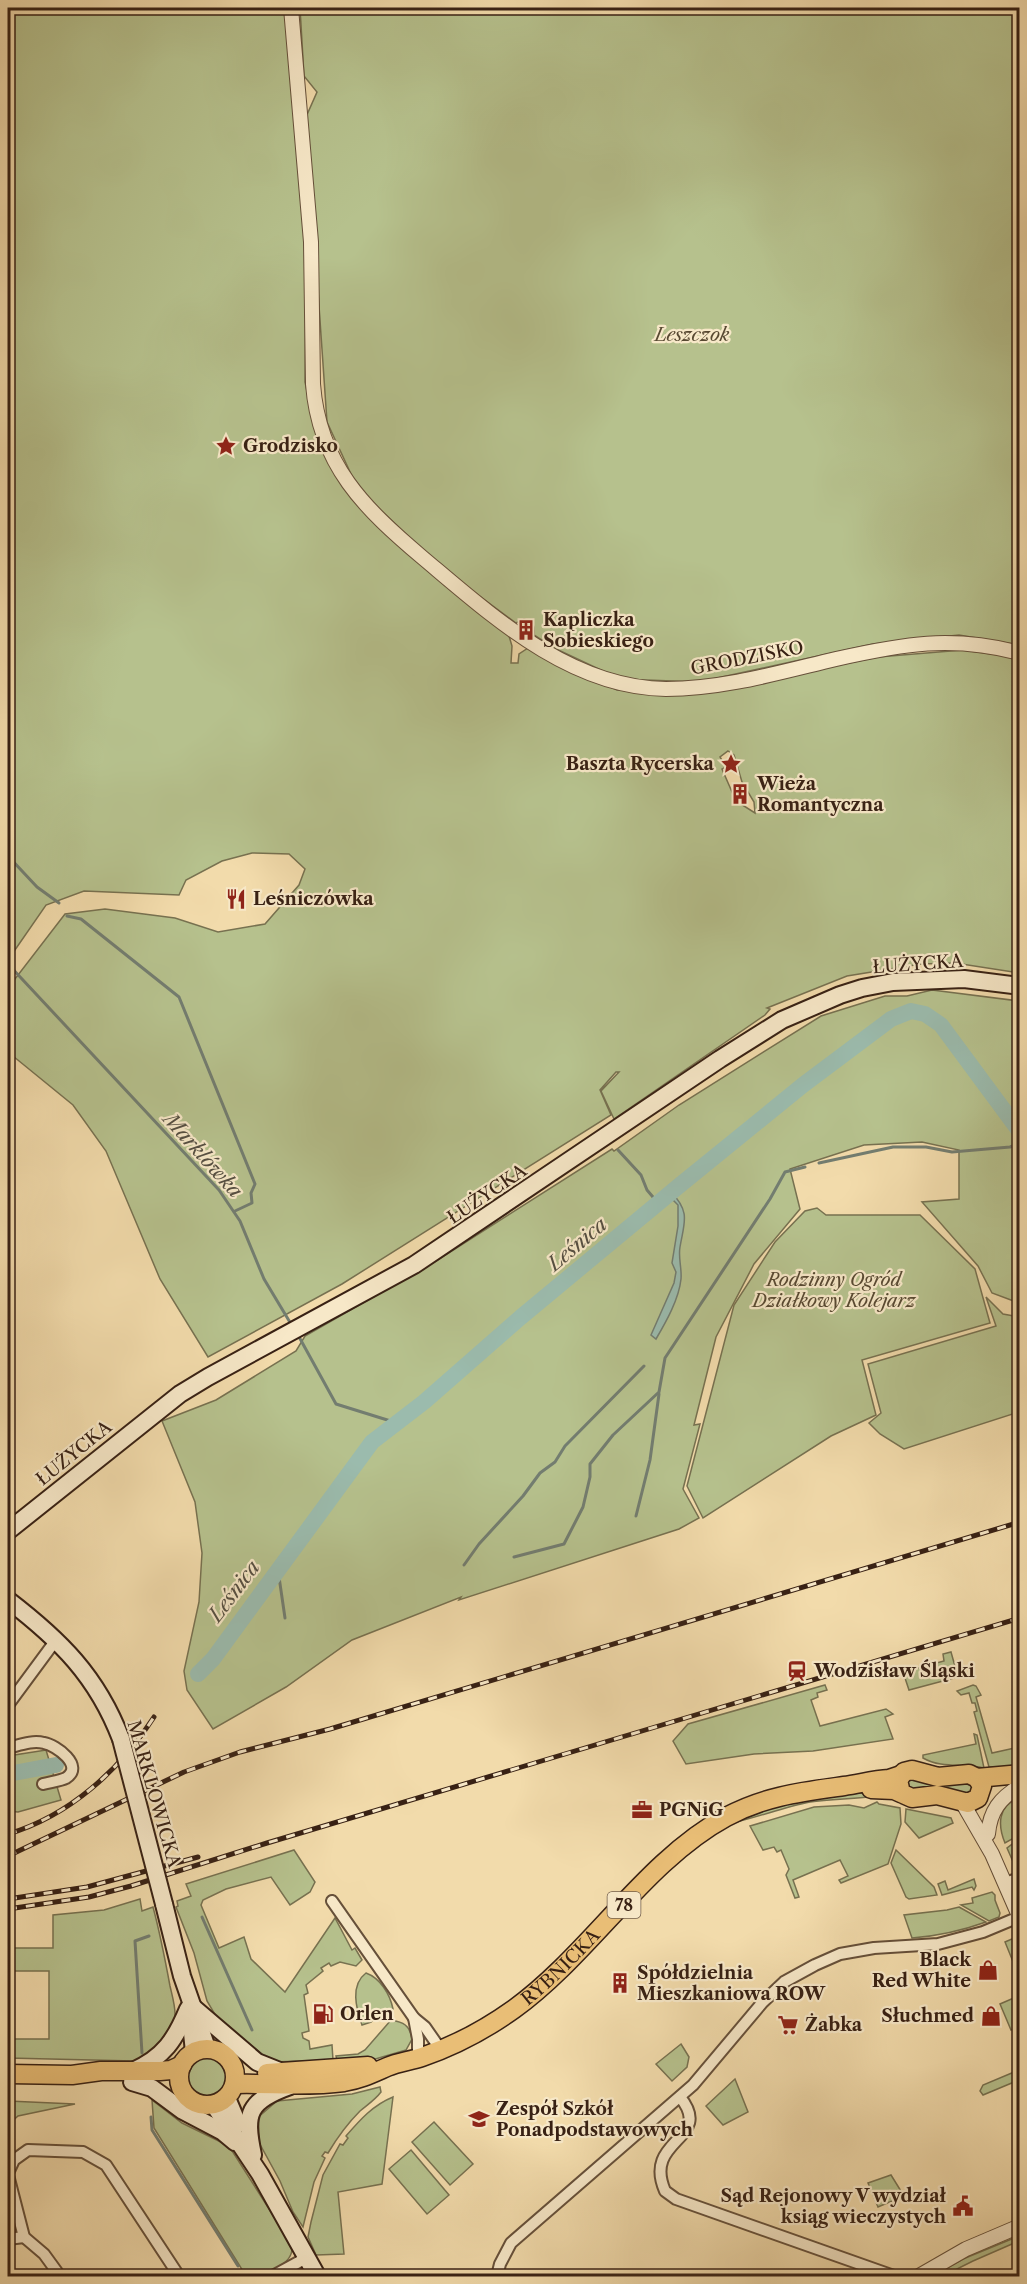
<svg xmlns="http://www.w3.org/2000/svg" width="1027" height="2284" font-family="'Libre Caslon Text',serif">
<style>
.green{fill:#b6c18d;stroke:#777150;stroke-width:1.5;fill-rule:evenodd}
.water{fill:#9bbbad;stroke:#737d70;stroke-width:1.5}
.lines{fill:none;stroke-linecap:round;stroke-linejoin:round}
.stream{stroke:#737d70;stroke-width:3}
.river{stroke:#9bbbad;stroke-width:16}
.minor-casing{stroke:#66503a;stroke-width:14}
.tertiary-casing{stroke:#66503a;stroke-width:16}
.secondary-casing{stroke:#382114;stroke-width:20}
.primary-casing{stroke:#382114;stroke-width:21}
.minor{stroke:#f7e8c8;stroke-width:10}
.tertiary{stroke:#f7e8c8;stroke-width:14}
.secondary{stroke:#f7e8c8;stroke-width:16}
.primary{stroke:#e9be76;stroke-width:18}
.rail-casing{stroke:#382114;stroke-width:5}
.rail{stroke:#f7e8c8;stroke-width:3;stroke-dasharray:9;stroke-linecap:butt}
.secondary-bridge-casing{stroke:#382114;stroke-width:20;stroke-linecap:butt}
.secondary-bridge{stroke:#f7e8c8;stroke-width:16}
.labels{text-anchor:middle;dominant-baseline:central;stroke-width:4.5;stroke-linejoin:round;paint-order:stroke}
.shield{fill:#f7e8c8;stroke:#715d4a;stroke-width:1.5}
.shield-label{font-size:16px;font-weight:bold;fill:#382114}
.park-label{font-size:18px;font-style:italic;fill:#584932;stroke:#f7e8c8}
.poi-label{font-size:18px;font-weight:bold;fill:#382114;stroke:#f7e8c8;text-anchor:start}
.street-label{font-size:18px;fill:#382114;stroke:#f7e8c8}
.water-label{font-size:20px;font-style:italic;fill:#564f42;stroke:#f7e8c8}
</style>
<rect width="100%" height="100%" fill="#f2dbab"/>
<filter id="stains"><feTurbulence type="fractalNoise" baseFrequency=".00333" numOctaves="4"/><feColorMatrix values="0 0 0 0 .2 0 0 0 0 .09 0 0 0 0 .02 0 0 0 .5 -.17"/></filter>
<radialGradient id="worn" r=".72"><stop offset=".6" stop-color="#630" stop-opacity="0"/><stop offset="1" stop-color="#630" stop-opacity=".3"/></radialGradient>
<g class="green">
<path d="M8,8H285L306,256L305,382L314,425L351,494L509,636L512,646L511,663H518L519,654L528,648L617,690L702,693L878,657L963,650L1019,658V973L955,963L921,964L847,976L767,1008L770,1009L765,1015L614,1119L601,1091L619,1072H616L600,1090L611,1115L342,1284L208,1357L160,1279L106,1151L73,1105L8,1052V988L65,914L105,909L175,918L218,932L265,924L299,885L305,869L289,854L252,853L222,861L186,880L179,895L84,891L46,905L8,960ZM728,751L734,755L742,782L754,802L755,813L736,801L722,769L726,767L720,757Z"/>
<path d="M300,8H1019V645L959,635L873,644L699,682L620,679L554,648L534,635C535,626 534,622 524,619L516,623L439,566L357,487L327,422L306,117L317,92L304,76Z"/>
<polygon points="932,990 1019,1001 1019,1303 992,1293 978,1266 922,1202 959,1199 959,1150 922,1142 864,1145 790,1169 800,1209 754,1264 716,1337 694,1425 700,1424 683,1489 699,1518 679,1529 459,1600 461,1597 352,1640 286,1687 213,1729 187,1690 184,1671 199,1602 202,1553 195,1502 162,1421 216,1400 296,1351 305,1336 436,1261 612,1149 614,1151 679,1105 821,1016 885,996 907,996"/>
<polygon points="817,1208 826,1215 920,1215 975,1269 990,1323 862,1360 876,1415 831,1436 703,1518 687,1486 734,1305 775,1242 805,1211"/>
<polygon points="986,1297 1003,1314 1019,1317 1019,1412 904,1449 880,1434 869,1423 881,1413 868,1364 996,1326"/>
<polygon points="951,1652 958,1677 909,1690 903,1672 944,1661 943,1654"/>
<polygon points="825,1685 827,1690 817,1693 818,1697 811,1700 820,1726 886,1709 893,1714 885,1717 893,1739 813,1751 754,1754 686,1764 673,1741 688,1724"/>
<polygon points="973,1685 976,1686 981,1695 976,1697 992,1753 1019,1747 1019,1767 989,1767 974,1712 977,1711 975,1703 972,1703 969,1693 961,1695 957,1691"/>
<path d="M974,1734L977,1735L984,1768C963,1763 942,1769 923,1758V1755L976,1744Z"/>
<polygon points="46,1750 61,1800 18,1812 8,1811 8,1756"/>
<polygon points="908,1778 958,1780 973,1784 970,1795 911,1791 905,1781"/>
<path d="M878,1792L877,1796C855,1799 832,1799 810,1802C784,1807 759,1817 732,1823C780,1799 825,1795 878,1792Z"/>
<path d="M1019,1799V1835L1005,1843C998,1826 997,1805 1019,1799Z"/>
<polygon points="877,1802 879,1804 900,1808 901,1824 888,1864 841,1883 839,1880 848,1876 840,1860 793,1880 799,1897 795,1898 786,1875 789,1869 781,1850 777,1852 774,1847 763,1850 750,1826 814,1807 849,1805 864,1808"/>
<polygon points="906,1809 951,1818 953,1823 919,1838 905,1822"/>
<polygon points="1019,1839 1019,1872 1018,1873 1007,1848"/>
<polygon points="294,1850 315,1882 310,1892 290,1905 271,1877 226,1889 203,1900 201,1905 219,1948 244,1937 251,1959 285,1992 335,1918 352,1950 355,1948 362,1960 356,1966 340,1962 331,1966 329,1963 321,1968 323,1971 306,1985 308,1993 304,1995 309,2031 302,2033 303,2038 309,2041 310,2049 332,2045 333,2060 272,2062 217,2018 207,2001 194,1953 176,1907 178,1906 177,1901 191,1896 186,1884"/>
<polygon points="896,1850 934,1887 937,1895 909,1899 906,1897 891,1863"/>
<polygon points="974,1879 976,1886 974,1890 972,1887 942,1895 938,1884 945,1881 948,1890"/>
<polygon points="992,1892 995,1895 995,1900 1000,1913 999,1917 989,1921 961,1905 973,1903 972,1898"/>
<path d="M140,1899L142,1911L153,1907C160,1933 165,1959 170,1986C172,1995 175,2005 175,2014C175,2034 151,2055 134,2061L8,2058V2039H49V1971H8V1948H53V1915L104,1910Z"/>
<path d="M959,1907L986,1922C961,1931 938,1936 912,1938L904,1915L947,1910Z"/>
<polygon points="1014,1938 1019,1942 1018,1974 1005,1942"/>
<path d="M366,1973C380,1978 390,1994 393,2009L379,2013L371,2022L362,2025C356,2008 350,1985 366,1973Z"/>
<polygon points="1016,1997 1019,2007 1019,2027 1011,2030 1000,2004"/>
<path d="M391,2020C403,2022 410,2025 412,2039L406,2050L372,2060H337L336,2056L358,2054L365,2050Z"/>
<polygon points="681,2044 689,2057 687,2067 672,2081 656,2064"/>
<circle cx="207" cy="2077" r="23"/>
<polygon points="1019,2070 1019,2080 983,2095 980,2091 983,2085"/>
<polygon points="735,2079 748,2112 723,2125 706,2106"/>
<path d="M380,2087L381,2092C375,2100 367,2105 360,2111C347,2124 337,2138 328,2153L325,2152L322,2156L325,2158L314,2182L303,2227L293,2212L280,2181L256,2137V2119L277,2101L352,2094Z"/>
<path d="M393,2097L382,2184L338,2192L344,2254L316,2255L308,2237L311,2222L323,2175L340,2144L343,2145L348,2138L346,2136C360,2120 373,2105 393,2097Z"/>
<path d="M152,2100L182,2123L229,2146L278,2223L292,2250C290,2267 261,2276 246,2276L154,2128Z"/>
<polygon points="8,2101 75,2104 18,2116 8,2125"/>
<polygon points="434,2122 473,2164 450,2185 412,2142"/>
<polygon points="411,2150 449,2195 427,2214 389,2169"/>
<polygon points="891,2175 904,2196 878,2207 868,2183"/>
<polygon points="1019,2236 1019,2241 973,2261 943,2276 932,2276 963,2259"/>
</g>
<path class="water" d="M671,1192C691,1212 684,1223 680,1247C678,1258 682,1268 681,1279C679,1299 666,1322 656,1339L651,1335L674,1283L676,1272L672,1263L678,1226V1205L668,1195Z"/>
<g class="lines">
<g class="stream">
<polyline points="8,856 37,887 59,903"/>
<polyline points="67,916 81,919 179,997 255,1184 251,1193 252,1203 235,1211"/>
<polyline points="8,964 219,1190 240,1221 264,1279 291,1324"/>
<polyline points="618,1150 641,1175 647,1190 658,1203"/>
<polyline points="819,1163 893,1147 926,1147 952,1152 1010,1147 1020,1143"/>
<polyline points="298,1335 336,1404 397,1423"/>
<polyline points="636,1516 650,1460 659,1394"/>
<polyline points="514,1557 564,1544 583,1507 590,1477 590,1464 613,1435 659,1392 665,1358 770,1199 785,1172 805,1167"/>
<polyline points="464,1565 479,1544 523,1496 540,1473 555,1462 565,1446 644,1366"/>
<polyline points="278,1570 285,1618"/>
<polyline points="202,1917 252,2030"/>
<polyline points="142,2053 135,1941 149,1936"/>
<polyline points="151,2117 152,2130 238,2266"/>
</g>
<g class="river">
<polyline points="198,1674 213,1659 372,1442 424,1402 521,1317 680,1185 803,1085 891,1019 911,1011 925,1014 941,1025 1020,1132"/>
<polyline points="8,1774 56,1765"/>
</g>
<g class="minor-casing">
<g id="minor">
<polyline points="8,1705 56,1640"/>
<path d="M8,1748C20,1745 32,1740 44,1743C56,1745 85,1766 66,1778C60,1781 50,1782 43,1784"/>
<polyline points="1005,1883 1020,1878"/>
<polyline points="332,1901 414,2018 425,2027 441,2050"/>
<polyline points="414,2018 418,2039 418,2058"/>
<path d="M680,2097C715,2140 642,2138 665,2191L676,2199L894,2276"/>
<polyline points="8,2173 14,2160 28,2150 83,2152 106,2165 179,2276"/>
<polyline points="8,2175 24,2237 44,2254 60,2276"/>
<polyline points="8,2239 24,2237"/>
<polyline points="273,2276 306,2258"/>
<polyline points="497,2276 500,2264 511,2243 693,2085 762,2003 784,1982 815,1965 840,1954 874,1948 938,1944 983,1932 1019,1917"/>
</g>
</g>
<g class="tertiary-casing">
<g id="tertiary">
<path d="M291,8L311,242L313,384C319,465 365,509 423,558C492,616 570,688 666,689C724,689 781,672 836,659C903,644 951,635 1020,653"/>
<polyline points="962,1802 992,1854 1020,1918"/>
<path d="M988,1834C990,1811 1000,1798 1020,1786"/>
<polyline points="919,2276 966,2249 1020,2226"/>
</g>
</g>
<g class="secondary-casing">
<g id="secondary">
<polyline points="8,1531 180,1394 208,1377 414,1265 720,1059 782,1020 840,995 862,988 893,982 964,979 1020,986"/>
<path d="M8,1600C60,1640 97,1676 121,1739"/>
<polyline points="164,1904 182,1976 207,2048"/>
<polyline points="194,2008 257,2062 282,2072"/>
<polyline points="191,2023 194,2052"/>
<path d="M133,2071C164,2057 175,2040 188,2009"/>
<polyline points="132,2082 152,2088 183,2111 223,2132 235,2142"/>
<polyline points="227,2098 238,2124"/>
<polyline points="214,2105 260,2174 317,2276"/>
<path d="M253,2155C244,2113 248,2101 290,2086"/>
</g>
</g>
<g class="primary-casing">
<g id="primary">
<polyline points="977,1778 1020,1774"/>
<polyline points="871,1789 894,1790 912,1798 937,1795 968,1803 978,1798 982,1786 977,1778 969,1774 938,1777 912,1770 904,1772 898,1780 901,1793"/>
<circle cx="207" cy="2077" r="28"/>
<polyline points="267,2073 368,2066"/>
<polyline points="8,2074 72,2075 101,2071 160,2071 171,2070 182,2065"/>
<path id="s1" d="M235,2084C271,2083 308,2087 344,2082C361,2079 371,2074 387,2067C398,2062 410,2061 422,2057C454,2046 486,2029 514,2009C590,1954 645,1861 726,1817C765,1796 801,1792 844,1786C859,1784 873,1780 889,1779L901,1775"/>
</g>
</g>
<use href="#minor" class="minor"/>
<use href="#tertiary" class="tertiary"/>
<use href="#secondary" class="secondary"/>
<use href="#primary" class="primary"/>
<g class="rail-casing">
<g id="rail">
<path d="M8,1834C69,1816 120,1770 154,1717"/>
<polyline points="8,1856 184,1772 240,1752 330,1729 1020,1522"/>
<polyline points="8,1899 87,1887 198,1857"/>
<polyline points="8,1909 89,1897 131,1886 267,1843 1020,1618"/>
</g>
</g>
<use href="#rail" class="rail"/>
<g class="secondary-bridge-casing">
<polyline id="secondary-bridge" points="121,1739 164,1904"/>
</g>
<use href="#secondary-bridge" class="secondary-bridge"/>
</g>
<defs>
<g id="sight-bare" transform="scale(1.62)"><path d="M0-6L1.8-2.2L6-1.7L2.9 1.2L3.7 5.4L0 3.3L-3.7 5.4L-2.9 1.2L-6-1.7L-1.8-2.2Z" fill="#8f2418" stroke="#f7e8c8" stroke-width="2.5" paint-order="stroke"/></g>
<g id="building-bare" transform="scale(1.62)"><path d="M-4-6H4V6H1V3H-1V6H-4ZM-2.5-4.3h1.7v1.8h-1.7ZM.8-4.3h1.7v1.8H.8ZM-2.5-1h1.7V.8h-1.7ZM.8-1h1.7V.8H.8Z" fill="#8f2418" stroke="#f7e8c8" stroke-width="2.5" paint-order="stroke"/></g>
<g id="restaurant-bare" transform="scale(1.62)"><path d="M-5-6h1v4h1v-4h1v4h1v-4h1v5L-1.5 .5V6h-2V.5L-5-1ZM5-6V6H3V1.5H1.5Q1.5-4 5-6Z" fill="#8f2418" stroke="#f7e8c8" stroke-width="2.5" paint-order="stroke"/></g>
<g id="station-bare" transform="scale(1.62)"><path d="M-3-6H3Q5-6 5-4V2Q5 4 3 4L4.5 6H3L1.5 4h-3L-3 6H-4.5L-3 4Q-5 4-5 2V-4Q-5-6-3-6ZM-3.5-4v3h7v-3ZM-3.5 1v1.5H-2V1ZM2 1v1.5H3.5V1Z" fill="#8f2418" stroke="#f7e8c8" stroke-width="2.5" paint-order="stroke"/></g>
<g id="office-bare" transform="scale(1.62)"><path d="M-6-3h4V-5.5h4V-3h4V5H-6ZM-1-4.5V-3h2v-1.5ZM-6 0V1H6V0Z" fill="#8f2418" stroke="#f7e8c8" stroke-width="2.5" paint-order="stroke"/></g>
<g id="shop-bare" transform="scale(1.62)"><path d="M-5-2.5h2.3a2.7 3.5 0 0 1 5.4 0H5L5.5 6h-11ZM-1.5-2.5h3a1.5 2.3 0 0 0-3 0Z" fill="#8f2418" stroke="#f7e8c8" stroke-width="2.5" paint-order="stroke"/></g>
<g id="fuel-bare" transform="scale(1.62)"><path d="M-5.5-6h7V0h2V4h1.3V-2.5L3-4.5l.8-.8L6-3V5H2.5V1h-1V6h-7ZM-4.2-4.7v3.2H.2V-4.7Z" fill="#8f2418" stroke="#f7e8c8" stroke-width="2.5" paint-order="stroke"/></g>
<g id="supermarket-bare" transform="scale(1.62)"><path d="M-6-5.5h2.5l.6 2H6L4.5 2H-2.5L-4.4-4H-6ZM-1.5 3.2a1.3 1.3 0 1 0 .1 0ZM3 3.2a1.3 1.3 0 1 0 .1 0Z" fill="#8f2418" stroke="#f7e8c8" stroke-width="2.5" paint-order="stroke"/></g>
<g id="school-bare" transform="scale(1.62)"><path d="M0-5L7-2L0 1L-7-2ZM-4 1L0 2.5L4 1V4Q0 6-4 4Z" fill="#8f2418" stroke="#f7e8c8" stroke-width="2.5" paint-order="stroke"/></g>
<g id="civic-bare" transform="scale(1.62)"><path d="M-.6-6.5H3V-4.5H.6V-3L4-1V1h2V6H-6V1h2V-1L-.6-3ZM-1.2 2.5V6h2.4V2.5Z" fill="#8f2418" stroke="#f7e8c8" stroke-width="2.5" paint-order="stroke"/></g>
</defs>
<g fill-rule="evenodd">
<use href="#sight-bare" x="226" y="446"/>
<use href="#building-bare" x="526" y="630"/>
<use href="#sight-bare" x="731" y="764"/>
<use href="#building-bare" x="740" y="794"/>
<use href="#restaurant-bare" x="236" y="899"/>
<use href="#station-bare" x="797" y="1671"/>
<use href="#office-bare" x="642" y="1810"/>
<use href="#shop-bare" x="988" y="1970"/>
<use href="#building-bare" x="620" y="1983"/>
<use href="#fuel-bare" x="323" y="2014"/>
<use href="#shop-bare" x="991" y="2016"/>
<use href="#supermarket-bare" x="788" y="2025"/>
<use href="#school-bare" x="479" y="2119"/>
<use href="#civic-bare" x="963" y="2206"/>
</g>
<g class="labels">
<rect class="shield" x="607.5" y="1892" width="33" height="26" rx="4.5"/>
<g class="shield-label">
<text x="624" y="1905">78</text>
</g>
<g class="park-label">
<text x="692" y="335">Leszczok</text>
<text x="834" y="1280">Rodzinny Ogród<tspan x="834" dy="21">Działkowy Kolejarz</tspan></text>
</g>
<g class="poi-label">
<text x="243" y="446">Grodzisko</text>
<text x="543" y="620">Kapliczka<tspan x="543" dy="21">Sobieskiego</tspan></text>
<text x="714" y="764" text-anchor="end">Baszta Rycerska</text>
<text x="757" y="784">Wieża<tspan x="757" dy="21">Romantyczna</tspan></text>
<text x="253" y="899">Leśniczówka</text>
<text x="814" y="1671">Wodzisław Śląski</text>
<text x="659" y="1810">PGNiG</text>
<text x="971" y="1960" text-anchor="end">Black<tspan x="971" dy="21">Red White</tspan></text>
<text x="637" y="1973">Spółdzielnia<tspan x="637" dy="21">Mieszkaniowa ROW</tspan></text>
<text x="340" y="2014">Orlen</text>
<text x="974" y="2016" text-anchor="end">Słuchmed</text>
<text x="805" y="2025">Żabka</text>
<text x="496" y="2109">Zespół Szkół<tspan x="496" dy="21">Ponadpodstawowych</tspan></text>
<text x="946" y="2196" text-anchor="end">Sąd Rejonowy V wydział<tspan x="946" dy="21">ksiąg wieczystych</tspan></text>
</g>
<g class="street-label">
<text transform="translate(747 658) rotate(-11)">GRODZISKO</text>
<text transform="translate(918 964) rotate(-4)">ŁUŻYCKA</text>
<text transform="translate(487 1194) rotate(-34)">ŁUŻYCKA</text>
<text transform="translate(74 1453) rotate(-39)">ŁUŻYCKA</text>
<text transform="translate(154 1794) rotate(74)">MARKLOWICKA</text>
<text stroke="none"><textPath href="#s1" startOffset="358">RYBNICKA</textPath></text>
</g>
<g class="water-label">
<text transform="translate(203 1155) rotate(48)">Marklówka</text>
<text transform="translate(577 1244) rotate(-40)">Leśnica</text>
<text transform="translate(234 1591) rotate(-53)">Leśnica</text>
</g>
</g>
<rect width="1027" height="2284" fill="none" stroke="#f2dbab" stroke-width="30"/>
<rect x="9" y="9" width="1009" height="2266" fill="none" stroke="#382114" stroke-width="3"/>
<rect x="15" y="15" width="997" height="2254" fill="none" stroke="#382114" stroke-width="1.5"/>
<rect width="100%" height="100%" filter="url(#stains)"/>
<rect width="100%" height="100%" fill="url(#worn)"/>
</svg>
